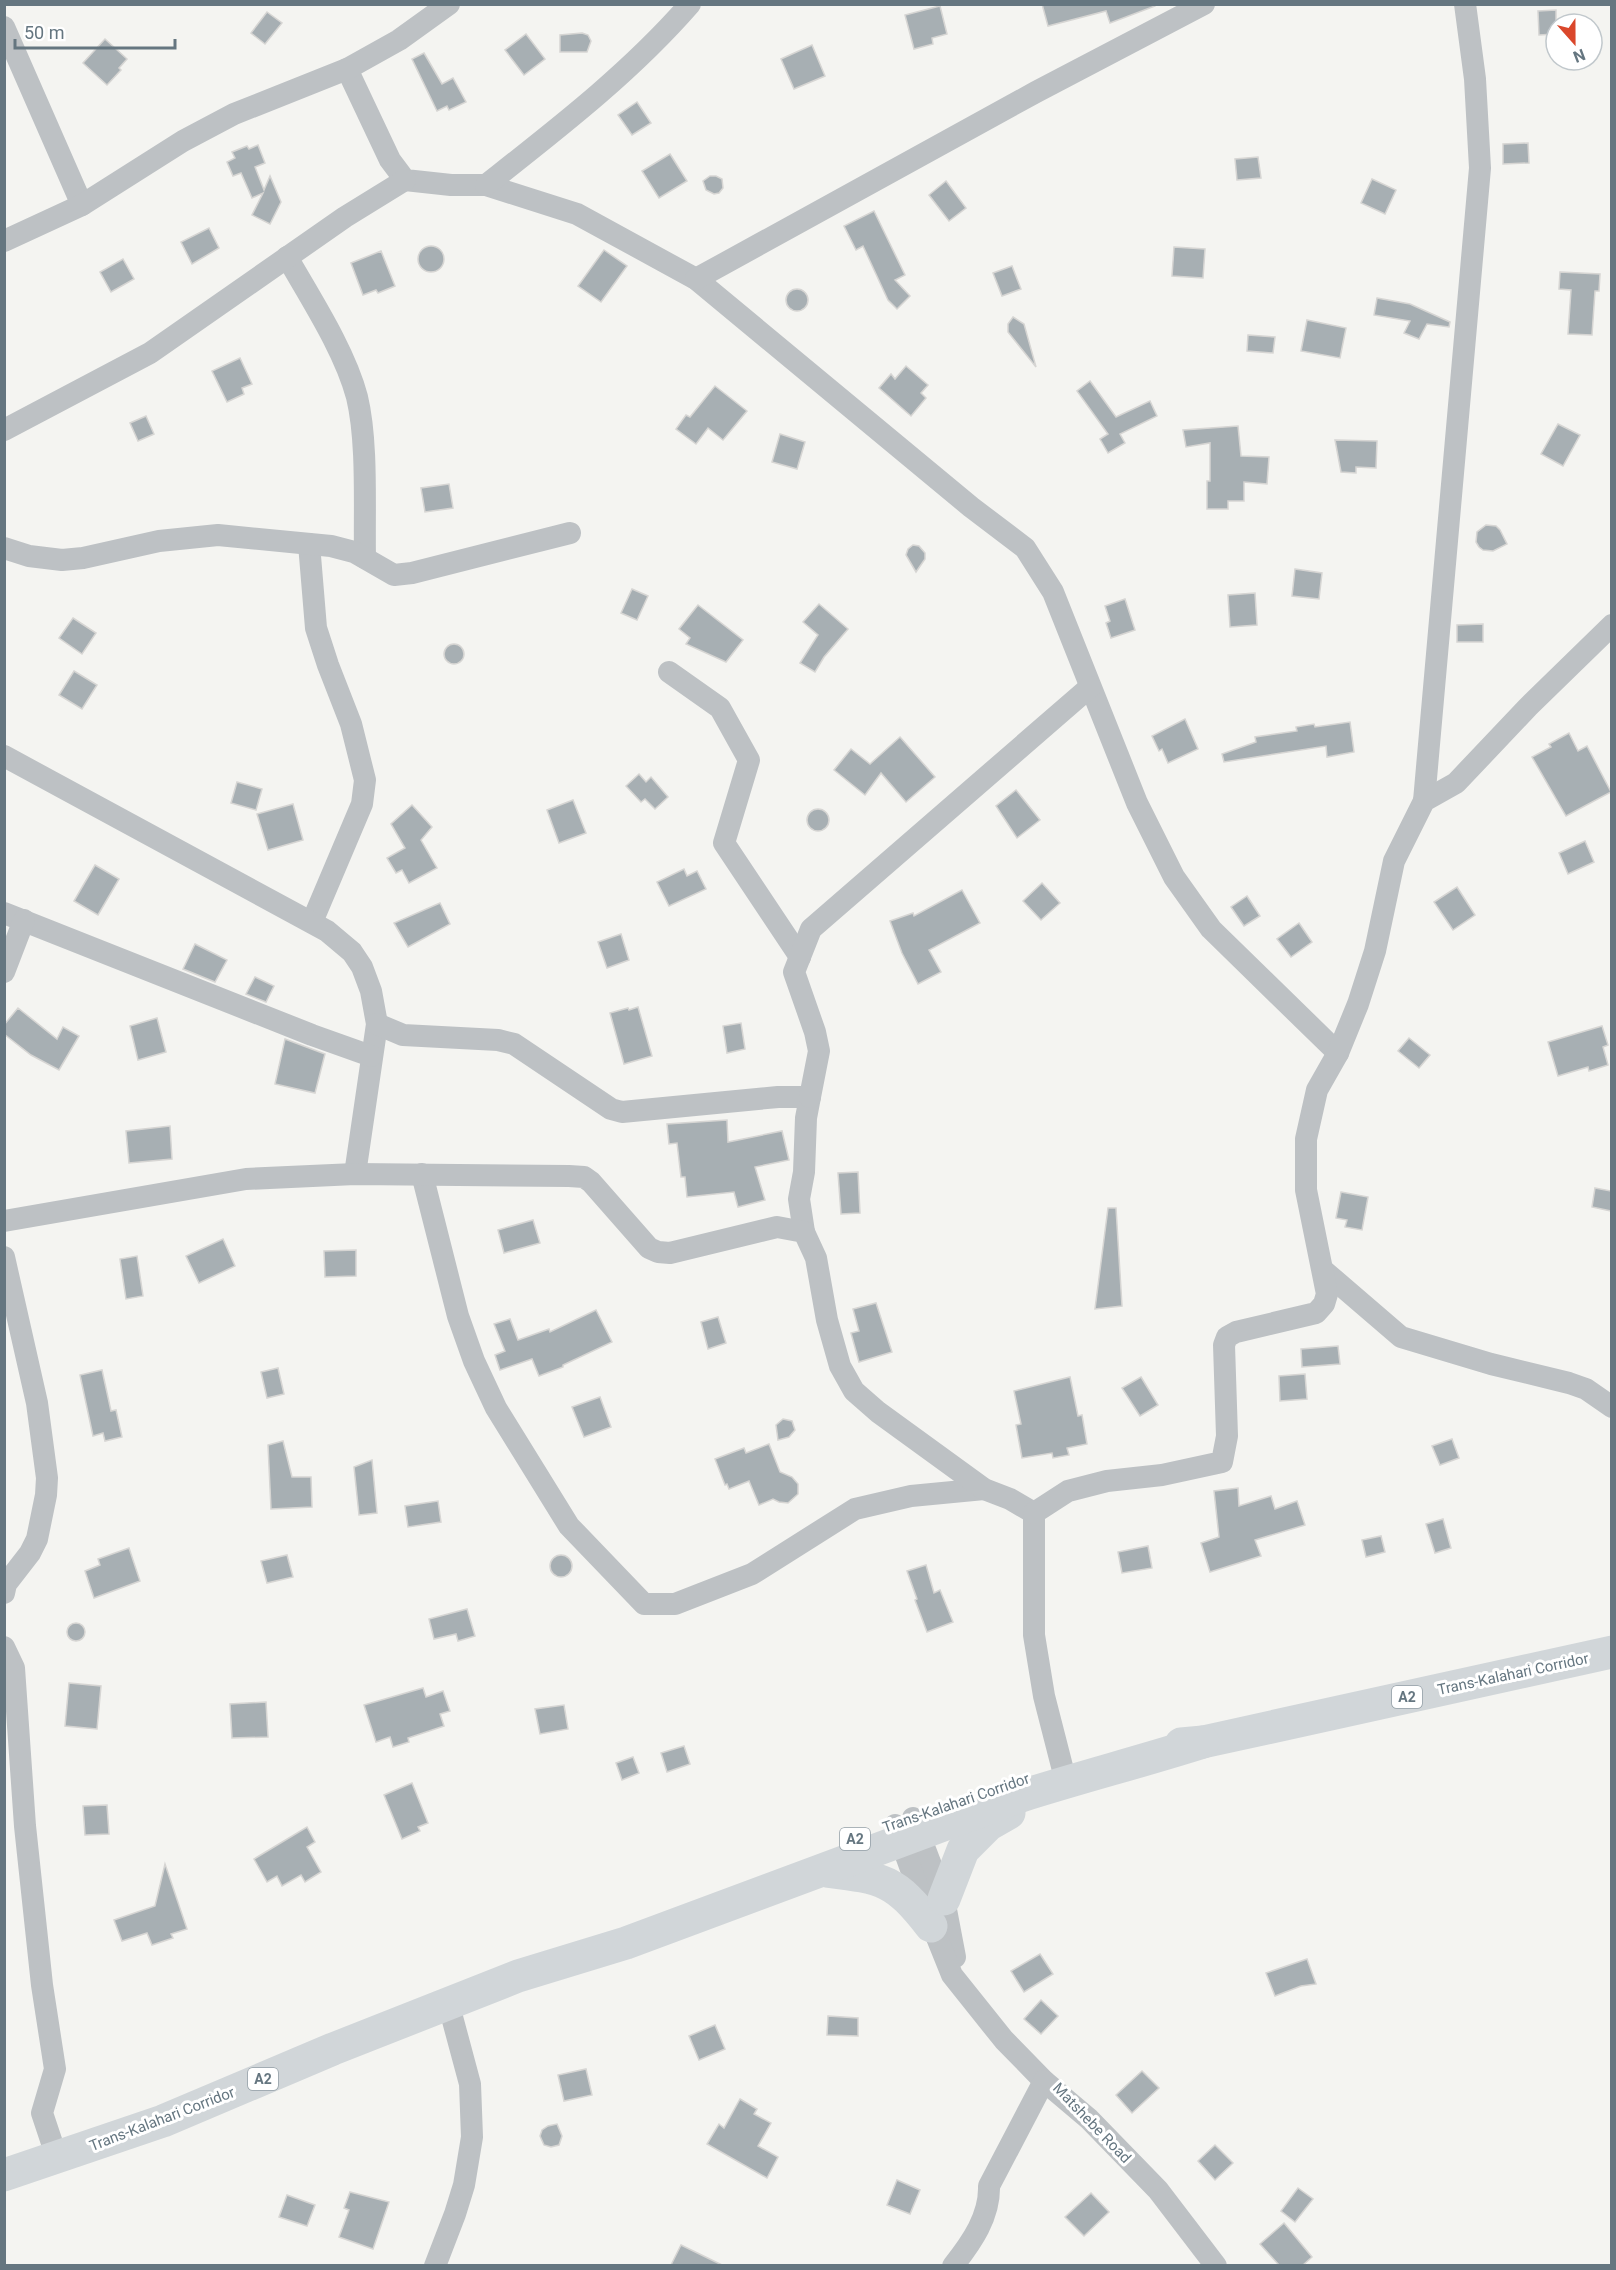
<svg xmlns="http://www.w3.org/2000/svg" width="1616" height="2270" font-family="Roboto,sans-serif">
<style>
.building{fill:#a7afb3;stroke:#d6d5d3;stroke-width:1.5}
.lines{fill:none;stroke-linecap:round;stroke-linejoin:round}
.minor{stroke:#bdc1c4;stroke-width:22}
.trunk{stroke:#d1d6d9;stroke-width:33}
.labels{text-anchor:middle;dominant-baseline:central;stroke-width:6;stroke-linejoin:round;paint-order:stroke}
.shield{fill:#fff;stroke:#939fa6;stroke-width:1.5}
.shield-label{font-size:14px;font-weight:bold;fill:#657680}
.street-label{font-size:15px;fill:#657680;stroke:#fff}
</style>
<rect width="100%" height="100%" fill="#f4f4f1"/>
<g class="building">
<polygon points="1042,4 1155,4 1155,6 1110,23 1106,11 1048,26"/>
<polygon points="940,6 947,34 932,38 933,44 914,49 905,15"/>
<polygon points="1556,10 1556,34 1539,35 1538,11"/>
<polygon points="267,12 282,23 265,44 251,33"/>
<polygon points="582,33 588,35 591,41 587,52 560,52 560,35"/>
<polygon points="526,34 545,59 524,75 505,50"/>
<polygon points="105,39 127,59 119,68 121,70 107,85 83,63"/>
<polygon points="812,45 825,76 794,89 781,59"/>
<polygon points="424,53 442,84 453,78 466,102 449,110 447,106 437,111 412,59"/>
<polygon points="637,102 651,123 632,135 618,115"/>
<polygon points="1528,143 1529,163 1503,164 1503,144"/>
<polygon points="258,145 265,163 255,167 264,190 270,176 281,202 270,224 252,215 263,193 252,198 241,173 233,176 227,162 235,158 232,152 247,146 249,149"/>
<polygon points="670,154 687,181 659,198 642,171"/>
<polygon points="1258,157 1261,178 1237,180 1235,159"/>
<polygon points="710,176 716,176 722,179 723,188 719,193 714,194 706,190 703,181"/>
<polygon points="1372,179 1396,190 1385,214 1361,203"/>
<polygon points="946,181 966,208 949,221 929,195"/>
<polygon points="874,211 905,275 895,280 910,296 897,309 888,300 863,246 856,250 844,226"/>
<polygon points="209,228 219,248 192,264 181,242"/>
<circle cx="431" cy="259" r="13"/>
<polygon points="1174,247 1205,249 1203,278 1172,276"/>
<polygon points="604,250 627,266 601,302 578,286"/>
<polygon points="381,251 395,286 378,293 376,290 363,295 351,263"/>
<polygon points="123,259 134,279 111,292 100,272"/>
<polygon points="1012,266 1021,289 1002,296 993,273"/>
<polygon points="1560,272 1600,274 1599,291 1595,291 1592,335 1568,334 1571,290 1559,289"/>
<circle cx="797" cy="300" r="11"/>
<polygon points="1377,298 1410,304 1450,322 1449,327 1427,324 1419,339 1404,333 1410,321 1374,315"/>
<polygon points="1013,317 1024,324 1036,367 1008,332 1008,324"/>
<polygon points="1307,320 1346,328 1340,358 1301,351"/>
<polygon points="1248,335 1275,337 1273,353 1247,351"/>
<polygon points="240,358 252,384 242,388 244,394 227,402 212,371"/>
<polygon points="906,366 928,385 921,393 926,398 911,416 879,388 891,374 895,379"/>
<polygon points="1090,381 1116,417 1150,401 1157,416 1120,434 1125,443 1108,453 1100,439 1108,434 1077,391"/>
<polygon points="715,386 747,411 723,440 708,428 696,444 676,429 686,415 690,417"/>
<polygon points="146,416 154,434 138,441 130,423"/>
<polygon points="1558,424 1580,435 1563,466 1541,454"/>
<polygon points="1238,426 1241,456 1269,457 1267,484 1244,482 1244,501 1228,501 1228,509 1207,509 1207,481 1210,481 1210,443 1186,447 1183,430"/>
<polygon points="780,434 805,442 797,469 772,462"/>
<polygon points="1335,440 1377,441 1376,468 1356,467 1356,473 1341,472"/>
<polygon points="449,484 453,508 425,512 421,488"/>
<polygon points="1486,525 1496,526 1500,530 1507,544 1493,551 1483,550 1479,547 1476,542 1477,532"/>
<polygon points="913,545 919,546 925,553 925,559 916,572 906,555 908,549"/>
<polygon points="1295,569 1322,573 1319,599 1292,596"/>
<polygon points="632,589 648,596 637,620 621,613"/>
<polygon points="1255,593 1257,625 1230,627 1228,595"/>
<polygon points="1125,599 1135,630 1111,638 1106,623 1110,621 1105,606"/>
<polygon points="819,604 848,629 824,657 815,672 800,663 818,635 803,622"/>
<polygon points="698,605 743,640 726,662 686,644 690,638 679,629"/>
<polygon points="73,618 96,633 82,654 59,638"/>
<polygon points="1483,624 1483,642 1457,642 1457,625"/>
<circle cx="454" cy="654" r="10"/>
<polygon points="74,671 97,685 82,709 59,695"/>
<polygon points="1185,719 1198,749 1168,763 1162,749 1159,751 1152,736"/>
<polygon points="1350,722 1354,752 1327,757 1326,746 1224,762 1222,754 1256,742 1255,737 1297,731 1296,727 1314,724 1315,727"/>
<polygon points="1569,733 1578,751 1587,746 1611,792 1566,816 1532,757 1551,747 1549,744"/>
<polygon points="900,737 935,777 906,802 881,773 865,795 834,770 851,749 870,764"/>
<polygon points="639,774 646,782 651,777 668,797 655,809 645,799 641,802 626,786"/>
<polygon points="237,782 262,789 256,810 231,803"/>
<polygon points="1016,790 1040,820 1017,838 996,806"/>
<polygon points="573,800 586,833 559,843 547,810"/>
<polygon points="293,804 303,840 268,850 257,814"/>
<polygon points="412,805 432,827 421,840 437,868 409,883 402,870 396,873 387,858 405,848 391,824"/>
<circle cx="818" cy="820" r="11"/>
<polygon points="1585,841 1594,862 1568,874 1559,853"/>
<polygon points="95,865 119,879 98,915 74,901"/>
<polygon points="684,869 687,876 697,871 706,889 669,906 657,882"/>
<polygon points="1042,883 1060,903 1041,920 1023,901"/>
<polygon points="1457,887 1475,915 1453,930 1434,902"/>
<polygon points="962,890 980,923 929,950 941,972 918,984 902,953 890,921 913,913 914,916"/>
<polygon points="1247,896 1260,916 1244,926 1231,907"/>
<polygon points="440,903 450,924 408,947 394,923"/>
<polygon points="1299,923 1312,942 1291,957 1277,939"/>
<polygon points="621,934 629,960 607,968 598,942"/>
<polygon points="195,944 227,960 215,982 183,969"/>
<polygon points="255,977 274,986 266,1002 246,994"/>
<polygon points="638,1007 652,1056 624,1064 610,1013 628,1008 629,1010"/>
<polygon points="18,1008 57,1039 63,1027 79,1036 59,1070 31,1055 4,1034 4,1025"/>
<polygon points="157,1018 166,1052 138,1060 130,1026"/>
<polygon points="741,1023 745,1049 727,1053 723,1026"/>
<polygon points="1602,1026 1608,1045 1603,1047 1608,1065 1589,1071 1588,1067 1558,1076 1548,1042"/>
<polygon points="1409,1038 1430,1055 1419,1068 1398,1051"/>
<polygon points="285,1039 325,1054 315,1093 275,1084"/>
<polygon points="727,1120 728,1142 782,1131 789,1160 755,1167 765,1200 738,1207 734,1192 687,1197 685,1177 681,1177 677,1143 669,1144 667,1124"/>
<polygon points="170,1126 172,1159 129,1163 126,1131"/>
<polygon points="858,1172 860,1213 841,1214 838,1173"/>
<polygon points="1595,1188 1611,1191 1611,1211 1592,1207"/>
<polygon points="1341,1192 1368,1197 1362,1230 1345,1227 1347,1220 1336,1218"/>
<polygon points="1108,1208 1116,1208 1122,1306 1095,1309"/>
<polygon points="533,1220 540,1243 504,1253 498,1230"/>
<polygon points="223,1239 235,1266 199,1283 186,1256"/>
<polygon points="356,1250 356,1276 325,1277 324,1251"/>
<polygon points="137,1256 143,1296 126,1299 120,1259"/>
<polygon points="876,1303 892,1352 859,1362 851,1333 859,1331 853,1309"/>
<polygon points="596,1310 612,1342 563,1365 563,1367 539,1376 532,1359 500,1370 495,1355 505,1351 494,1324 510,1319 518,1340 549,1329 550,1332"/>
<polygon points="718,1317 726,1343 708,1349 701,1322"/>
<polygon points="1338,1346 1340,1364 1302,1367 1301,1349"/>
<polygon points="278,1368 284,1394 267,1398 261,1372"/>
<polygon points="102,1370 111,1411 116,1410 122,1437 105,1441 103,1433 93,1436 80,1375"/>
<polygon points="1305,1374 1307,1399 1280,1401 1279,1376"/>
<polygon points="1070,1377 1078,1416 1082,1415 1087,1444 1067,1448 1069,1455 1053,1458 1052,1453 1022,1458 1016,1425 1021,1424 1014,1391"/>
<polygon points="1141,1377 1158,1405 1140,1416 1122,1388"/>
<polygon points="600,1397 611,1427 584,1437 572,1407"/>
<polygon points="783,1419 792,1421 795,1430 789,1437 778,1440 776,1425"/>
<polygon points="1452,1439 1459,1458 1440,1465 1432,1446"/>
<polygon points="283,1441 292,1477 311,1477 312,1507 271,1509 268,1445"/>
<polygon points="769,1444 780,1472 792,1477 798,1484 798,1494 788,1503 779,1502 773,1499 759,1505 749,1481 729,1489 727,1484 725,1485 715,1459 744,1448 746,1453"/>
<polygon points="372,1460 377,1513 359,1515 354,1467"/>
<polygon points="1238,1488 1239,1506 1271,1496 1275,1509 1297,1501 1305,1525 1255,1540 1261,1556 1210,1572 1201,1543 1219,1537 1214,1491"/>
<polygon points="438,1501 441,1522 408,1527 405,1506"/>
<polygon points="1443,1519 1451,1548 1435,1553 1426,1524"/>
<polygon points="1381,1536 1385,1552 1366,1557 1362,1540"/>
<polygon points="1148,1546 1152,1568 1122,1573 1118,1552"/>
<polygon points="129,1548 140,1581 94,1598 85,1571 100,1565 98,1559"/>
<polygon points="287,1555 293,1577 267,1583 261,1561"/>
<circle cx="561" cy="1566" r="11"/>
<polygon points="926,1565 934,1593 940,1590 953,1622 927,1632 915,1600 917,1599 907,1571"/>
<polygon points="467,1609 475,1636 458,1641 456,1634 434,1639 429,1619"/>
<circle cx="76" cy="1632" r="9"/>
<polygon points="69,1683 101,1686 97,1729 65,1726"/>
<polygon points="423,1688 426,1697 443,1691 450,1711 440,1714 444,1726 408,1738 409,1742 393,1747 390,1737 376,1742 364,1705"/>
<polygon points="266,1702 268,1737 232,1738 230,1704"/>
<polygon points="564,1705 568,1729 540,1734 535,1709"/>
<polygon points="684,1746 690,1764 667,1772 661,1753"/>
<polygon points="633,1757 639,1773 622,1780 616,1763"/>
<polygon points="412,1783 428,1823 418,1827 420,1831 402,1839 384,1795"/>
<polygon points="107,1805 109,1834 85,1835 83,1806"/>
<polygon points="307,1827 315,1842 307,1847 321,1872 305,1882 301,1875 282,1886 277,1876 267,1882 254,1859"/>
<polygon points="165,1864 187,1929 171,1934 173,1938 152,1945 147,1933 122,1941 114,1920 155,1906"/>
<polygon points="1040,1954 1053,1974 1024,1992 1011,1971"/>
<polygon points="1307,1959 1316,1984 1301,1986 1275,1996 1266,1973"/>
<polygon points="1041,2000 1058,2016 1041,2034 1024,2019"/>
<polygon points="828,2016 858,2018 858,2036 827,2035"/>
<polygon points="715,2025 725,2049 699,2060 689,2036"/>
<polygon points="586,2069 592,2095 564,2101 558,2075"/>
<polygon points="1142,2071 1159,2088 1132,2113 1116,2095"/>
<polygon points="740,2099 757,2109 754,2114 771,2123 758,2146 778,2157 767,2178 707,2144 719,2124 724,2128"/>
<polygon points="557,2124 562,2136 559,2145 551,2147 544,2145 540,2136 542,2130 548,2126"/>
<polygon points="1215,2145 1233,2163 1215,2180 1198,2161"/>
<polygon points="897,2180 920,2190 910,2214 887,2205"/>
<polygon points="1298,2188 1313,2199 1295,2222 1281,2211"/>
<polygon points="350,2192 389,2202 373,2249 339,2237 349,2210 344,2208"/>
<polygon points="1091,2193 1109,2212 1084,2236 1065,2217"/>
<polygon points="287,2195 315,2205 307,2226 279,2217"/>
<polygon points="1284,2223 1312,2257 1303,2265 1279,2265 1260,2244"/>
<polygon points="681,2245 722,2265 671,2265"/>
</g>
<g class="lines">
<g class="minor">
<polyline points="4,27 82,205"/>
<polyline points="347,69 390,160 405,180 451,185 486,185 577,214 696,279 971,507 1025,548 1053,592 1137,803 1174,877 1211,929 1338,1053"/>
<path d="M486,185C557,129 630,73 690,4"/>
<polyline points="4,241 82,205 183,141 234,114 347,69 399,40 449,4"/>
<path d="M287,257C311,299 345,351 357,397C368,443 364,509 365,558"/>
<polyline points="696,279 1036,92 1204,4"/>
<polyline points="4,430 150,353 345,217 405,180"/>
<polyline points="309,544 316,628 328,665 351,724 365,780 362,804 312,922"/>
<polyline points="4,548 29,556 62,560 83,558 159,541 218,535 331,546 354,552 394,575 412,573 570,533"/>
<polyline points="669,672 720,708 749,760 724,843 800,957"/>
<polyline points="4,756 327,931 352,952 362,967 371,991 377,1024 355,1174"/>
<polyline points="1424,801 1480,168 1475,79 1465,4"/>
<polyline points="4,913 312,1035 371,1056"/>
<polyline points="4,972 24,920"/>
<polyline points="377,1024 403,1035 498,1040 514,1044 611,1109 622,1112 778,1097 810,1097 806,1118 804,1172 799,1199 804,1232"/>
<polyline points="810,1097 819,1051 815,1032 794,972 811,929 1090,687"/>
<polyline points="422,1174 458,1316 474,1361 496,1408 569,1526 644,1604 675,1604 752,1574 855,1509 911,1496 984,1489"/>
<polyline points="4,1221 246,1179 355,1174 569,1176 584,1177 591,1182 649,1248 658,1252 670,1253 777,1227 804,1232 816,1258 827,1320 840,1366 854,1391 878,1412 984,1489 1010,1499 1034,1513 1034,1635 1044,1696 1066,1782"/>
<polyline points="4,1257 37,1403 47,1478 46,1495 37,1539 30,1553 6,1584 4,1593"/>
<polyline points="1323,1270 1401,1337 1491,1364 1569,1383 1586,1389 1612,1407"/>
<polyline points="1034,1513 1068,1491 1107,1481 1162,1475 1222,1462 1227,1436 1224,1345 1227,1337 1236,1332 1316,1313 1324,1304 1327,1294 1306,1190 1306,1139 1317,1090 1338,1053 1358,1004 1375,951 1394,861 1424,801 1456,783 1528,707 1612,625"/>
<polyline points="4,1647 14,1668 25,1826 42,1985 55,2069 42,2113 57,2158"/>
<polyline points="913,1818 944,1899 955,1957"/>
<polyline points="895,1825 925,1908 952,1975 1004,2040 1044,2081 1089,2119 1158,2190 1216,2266"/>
<polyline points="435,2266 455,2214 464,2185 472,2137 470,2084 448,2002"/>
<path d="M953,2266C972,2242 990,2216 989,2186L1044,2081"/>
</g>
<g class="trunk">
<polyline points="1181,1744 1203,1742 1612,1652"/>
<path d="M827,1871C884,1878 895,1880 931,1926"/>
<polyline points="944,1899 963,1850 988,1825 1009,1813"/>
<path d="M4,2175L163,2121L333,2049L518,1976L626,1943L1021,1796C1081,1777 1143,1761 1203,1742"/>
</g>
</g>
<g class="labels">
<g class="shield">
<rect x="1392" y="1686" width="30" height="22" rx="4.5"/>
<rect x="840" y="1828" width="30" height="22" rx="4.5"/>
<rect x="248" y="2068" width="30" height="22" rx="4.5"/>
</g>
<g class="shield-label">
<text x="1407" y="1697">A2</text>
<text x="855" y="1839">A2</text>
<text x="263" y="2079">A2</text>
</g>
<g class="street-label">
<text transform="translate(1513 1674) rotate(-12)">Trans-Kalahari Corridor</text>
<text transform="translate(956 1803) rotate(-19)">Trans-Kalahari Corridor</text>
<text transform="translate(162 2119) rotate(-21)">Trans-Kalahari Corridor</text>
<text transform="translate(1092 2123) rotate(46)">Matshebe Road</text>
</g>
</g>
<rect width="1616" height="2270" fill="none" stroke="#657680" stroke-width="12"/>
<g transform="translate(1574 42) rotate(159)"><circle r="28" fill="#ffffff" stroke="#c1c8cc" stroke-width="1.5"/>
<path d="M0-4.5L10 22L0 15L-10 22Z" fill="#da472b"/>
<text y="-9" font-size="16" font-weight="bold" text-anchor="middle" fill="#657680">N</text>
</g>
<path d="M15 39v9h160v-9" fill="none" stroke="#657680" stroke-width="3"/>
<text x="24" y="39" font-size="18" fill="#657680" stroke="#ffffff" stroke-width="4.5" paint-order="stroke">50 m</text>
</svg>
